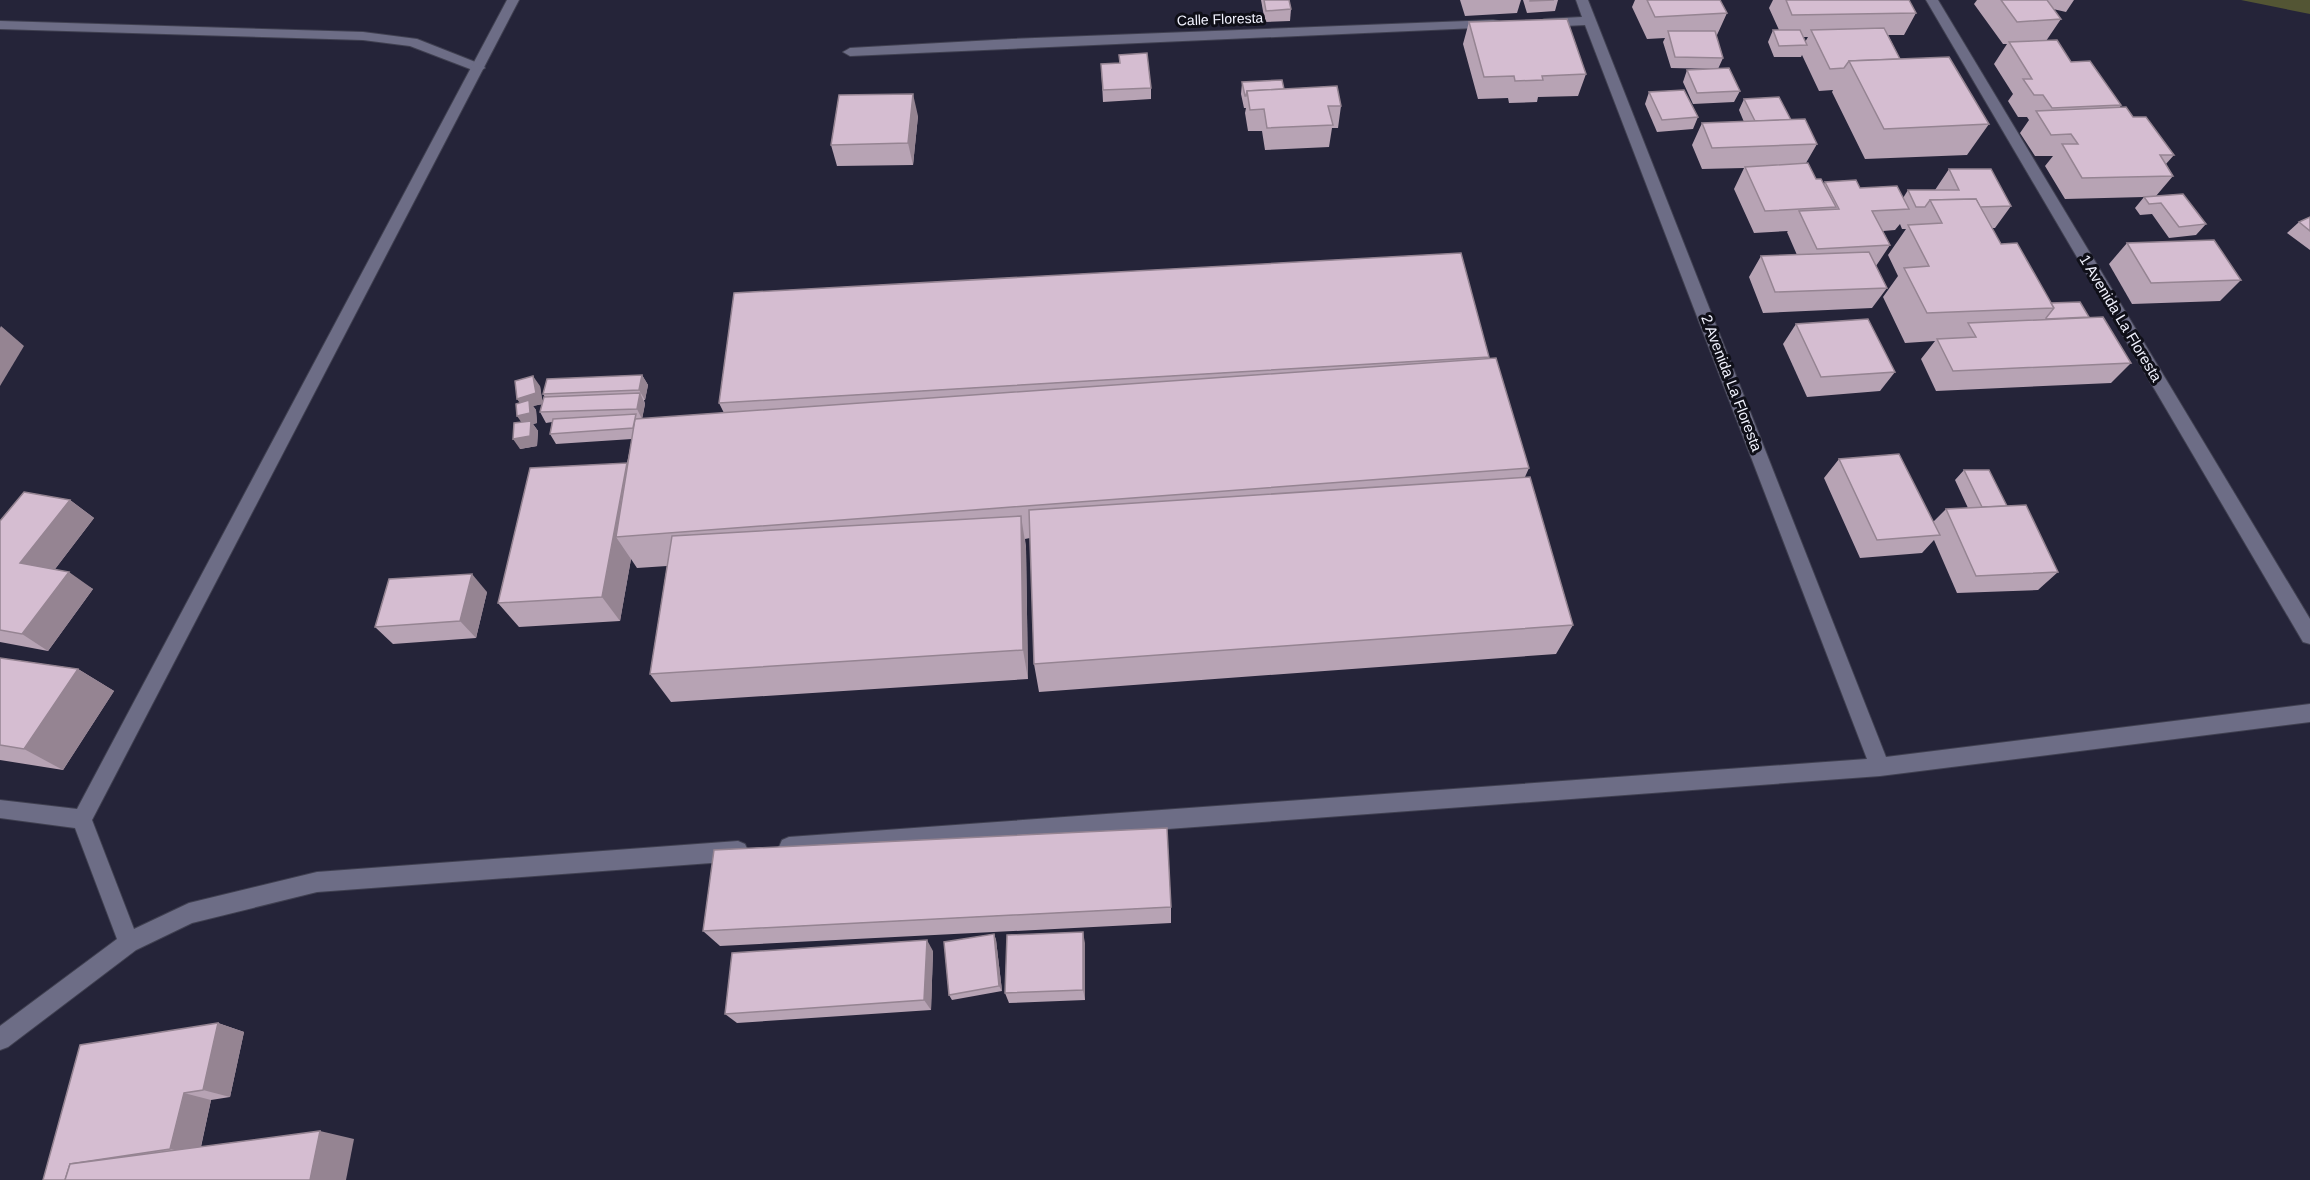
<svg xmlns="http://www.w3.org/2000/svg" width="2310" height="1180" font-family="Arial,sans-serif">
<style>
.forest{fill:#535534}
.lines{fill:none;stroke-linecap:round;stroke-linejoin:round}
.lane-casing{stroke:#404051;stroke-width:2}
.street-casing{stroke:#404051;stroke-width:2}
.lane{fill:#6d6d86;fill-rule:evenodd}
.street{fill:#6d6d86;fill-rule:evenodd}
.wall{fill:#b7a3b4;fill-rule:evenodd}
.shaded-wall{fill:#958492}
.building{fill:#d5bdd1;stroke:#958492;stroke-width:1.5}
.labels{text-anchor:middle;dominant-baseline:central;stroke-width:6;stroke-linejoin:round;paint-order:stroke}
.far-street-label{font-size:14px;fill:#f2f3ff;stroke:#0f0f18}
.street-label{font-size:15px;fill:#f2f3ff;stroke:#0f0f18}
</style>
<rect width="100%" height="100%" fill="#252439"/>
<polygon class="forest" points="2241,0 2310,0 2310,14"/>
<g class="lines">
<g class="lane-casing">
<polygon id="lane" points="0,21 363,32 417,39 483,65 485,68 478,72 410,46 363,40 0,29"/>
</g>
<g class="street-casing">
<g id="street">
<polygon points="507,0 519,0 92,820 134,929 189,903 317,872 738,841 745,844 748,851 745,858 738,861 317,892 192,923 136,950 8,1047 0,1050 0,1026 117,939 75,828 0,818 0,800 77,809"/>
<polygon points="1576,0 1588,0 1886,757 2310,704 2310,722 1880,776 789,857 782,854 779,847 782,840 789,837 1867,759 1585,25 1544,27 1537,23 1544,19 1582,17"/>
<polygon points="1926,0 1938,0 2310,619 2310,644 2303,642"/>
<polygon points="1493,20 1498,21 1500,24 1498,27 850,56 843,52 850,48 1012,39"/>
</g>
</g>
<use href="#lane" class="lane"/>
<use href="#street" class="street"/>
</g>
<g class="wall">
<polygon points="1261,0 1289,0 1291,9 1290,21 1265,22"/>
<polygon points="1460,0 1521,0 1517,13 1465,16"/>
<polygon points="1523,0 1558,0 1555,11 1527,13"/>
<polygon points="1635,0 1720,0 1727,13 1717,35 1716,35 1723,58 1718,69 1740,91 1734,102 1693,104 1683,82 1687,70 1716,69 1671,68 1663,42 1665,38 1647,39 1632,7"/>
<path d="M1773,0H1909L1916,13L1904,35H1888L1900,59L1989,124L1967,155L1865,159L1832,92L1833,90L1819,91L1802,55L1801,57H1774L1768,42L1773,30H1779L1769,8ZM1803,37H1808L1805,42Z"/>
<polygon points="1977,0 2074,0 2066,12 2053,9 2061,19 2046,41 2121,105 2120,107 2133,117 2174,155 2166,164 2173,176 2156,196 2206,224 2196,235 2169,238 2152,214 2140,215 2135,208 2144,197 2065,199 2045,166 2053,156 2035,156 2020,133 2029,120 2027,117 2018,117 2008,101 2013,94 1994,64 2007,44 2003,44 1974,4"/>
<polygon points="1469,22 1586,74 1578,96 1538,97 1537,102 1509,103 1508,98 1478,99 1463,44"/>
<polygon points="1119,55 1151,88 1151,99 1103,102 1101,64 1119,63"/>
<polygon points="1242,82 1284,89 1341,106 1338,128 1332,128 1329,147 1265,150 1262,131 1248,131 1245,113 1246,108 1244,108 1241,94"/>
<polygon points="1649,92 1698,117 1693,129 1657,132 1645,104"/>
<polygon points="1744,99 1790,120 1817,144 1806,163 1816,179 1824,184 1825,182 1860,188 1903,198 1908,190 1935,190 1949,169 2011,206 1995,228 1992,228 2001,244 2051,303 2089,317 2131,363 2111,383 1936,391 1921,359 1935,341 1905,343 1883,297 1898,276 1888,255 1906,229 1902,229 1900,224 1895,230 1883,231 1890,245 1876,266 1887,288 1872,308 1763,313 1749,277 1761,256 1797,255 1787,232 1788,231 1754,233 1734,189 1744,168 1702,169 1692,145 1702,123 1744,122 1739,110"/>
<polygon points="918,116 913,165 837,166 831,145"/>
<polygon points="2310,217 2310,250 2287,233 2299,222"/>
<polygon points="2127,243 2241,280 2220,301 2132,304 2109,264"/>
<polygon points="1796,324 1895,372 1880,391 1807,397 1783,344"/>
<polygon points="1489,357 1489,359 1529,468 1525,477 1573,625 1556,654 1039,692 1034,664 1030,538 1025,539 1026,548 1028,679 671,702 650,674 667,566 637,568 631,559 620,621 519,627 498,603 627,463 632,439 556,444 550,434 552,422 546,423 540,412 542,404 533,406 536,410 537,423 533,424 538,431 537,446 520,449 521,422 520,403 540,386 542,401 545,397 543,394 642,375 648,385 645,400 644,400 645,404 642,419 724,413 719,403"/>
<polygon points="1839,459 1933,522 1946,509 1968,508 1955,480 1964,470 2007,506 2058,572 2038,590 1957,593 1934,540 1922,553 1860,558 1824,478"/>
<polygon points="70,500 94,518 55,569 93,589 48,651 0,642 0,521"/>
<polygon points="487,592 476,638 393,644 375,627"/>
<polygon points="0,658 78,669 114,691 63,770 0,760"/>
<polygon points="1171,907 1171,923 720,946 703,931"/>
<polygon points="994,934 996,940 1002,991 952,1000 949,995"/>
<polygon points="1085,943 1085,1000 1009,1003 1005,993"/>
<polygon points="933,951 931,1010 737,1023 725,1014"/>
<polygon points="218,1023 244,1032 230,1097 211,1100 201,1147 354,1139 43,1180"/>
</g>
<g class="shaded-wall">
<polygon points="913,94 918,116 913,165 908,143"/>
<polygon points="1,326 24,346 0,386 0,328"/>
<polygon points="642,375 648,385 645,400 639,390"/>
<polygon points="533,376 540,386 543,404 533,406 536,410 537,423 533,424 538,431 537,446 520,449 513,439 524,426 517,416 524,409 517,399"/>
<polygon points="640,393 645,404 642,419 637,409"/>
<polygon points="627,463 616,537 631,559 620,621 602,597"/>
<polygon points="70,500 94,518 46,581 20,563"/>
<polygon points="1021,516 1026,548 1028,679 1023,650"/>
<polygon points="69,572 93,589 48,651 22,634"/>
<polygon points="472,574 487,592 476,638 460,621"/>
<polygon points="78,669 114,691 63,770 24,749"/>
<polygon points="1083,932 1085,943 1085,1000 1083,990"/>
<polygon points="994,934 996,940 1002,991 999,986"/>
<polygon points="927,940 933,951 931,1010 924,1000"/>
<polygon points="218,1023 244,1032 230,1097 203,1090"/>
<polygon points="184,1093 211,1100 199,1155 170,1149"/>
<polygon points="320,1131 354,1139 346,1180 310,1180"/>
</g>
<g class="building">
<polygon points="1264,0 1289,0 1291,9 1266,11"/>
<polygon points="1530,0 1554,0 1530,1"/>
<polygon points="1647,0 1720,0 1727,13 1655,17"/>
<polygon points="1786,0 1909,0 1916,13 1792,15"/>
<polygon points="2001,0 2047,0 2061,19 2017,22"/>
<polygon points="1567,19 1586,74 1542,76 1543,80 1515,81 1514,76 1484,77 1469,22"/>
<polygon points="1884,28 1900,59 1849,61 1844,68 1830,69 1811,30"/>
<polygon points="1773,30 1800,30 1807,45 1779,46"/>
<polygon points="1668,31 1715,31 1723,58 1675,57"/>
<polygon points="2057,40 2071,62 2090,61 2121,105 2052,108 2043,95 2034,95 2023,79 2032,79 2009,42"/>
<polygon points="1147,53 1151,88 1103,90 1101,64 1120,63 1119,55"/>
<polygon points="1949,57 1989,124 1884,129 1849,61"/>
<polygon points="1729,68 1740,91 1697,93 1687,70"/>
<polygon points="1282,80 1284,89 1247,91 1246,96 1245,96 1242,82"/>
<polygon points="1337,86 1341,106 1328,106 1333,125 1267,128 1264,109 1250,110 1247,91"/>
<polygon points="1684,90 1698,117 1662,120 1649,92"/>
<polygon points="913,94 908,143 831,145 839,95"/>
<polygon points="1779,97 1791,120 1755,121 1744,99"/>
<polygon points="2126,107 2133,117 2146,117 2174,155 2160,155 2173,176 2082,178 2062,144 2078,144 2071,134 2051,135 2036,111"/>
<polygon points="1805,119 1817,144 1712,148 1702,123"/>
<polygon points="1808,163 1816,179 1821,179 1836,207 1765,211 1745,167"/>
<polygon points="1949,169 1991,169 2011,206 1980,207 1976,199 1930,200 1925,207 1916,207 1908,190 1959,190"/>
<polygon points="1856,180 1860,188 1897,186 1909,209 1872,211 1890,245 1817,249 1799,211 1839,209 1825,182"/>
<polygon points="2183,194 2206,224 2179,227 2161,203 2149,204 2144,197"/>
<polygon points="1976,199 2001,244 2017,243 2054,308 1927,313 1904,268 1929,266 1908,225 1942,223 1930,200"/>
<polygon points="2310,217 2310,231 2299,222"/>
<polygon points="2214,240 2241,280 2151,283 2127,243"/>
<polygon points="1869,252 1887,288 1775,292 1761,256"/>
<polygon points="1461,253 1489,357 719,403 734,293"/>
<polygon points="2080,302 2089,317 2046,319 2046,318 2054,308 2051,303"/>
<polygon points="2103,317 2131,363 1953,371 1937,339 1976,337 1968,323"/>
<polygon points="1868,319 1895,372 1821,377 1796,324"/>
<polygon points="1496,358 1529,468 616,537 635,419"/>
<polygon points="642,375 639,390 543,394 547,379"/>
<polygon points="533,376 536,393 517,399 515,381"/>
<polygon points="640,393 637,409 540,412 544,397"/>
<polygon points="529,400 530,413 517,416 516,404"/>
<polygon points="636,414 633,428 550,434 553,419"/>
<polygon points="531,421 530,436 513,439 514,423"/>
<polygon points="1899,454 1940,535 1877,540 1839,459"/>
<polygon points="627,463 602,597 498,603 530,468"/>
<polygon points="1964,470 1989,470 2007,506 1982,507"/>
<polygon points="1530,477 1573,625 1034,664 1029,510"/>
<polygon points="24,492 70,500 20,563 69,572 22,634 0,630 0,521"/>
<polygon points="2026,505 2058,572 1976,576 1946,509"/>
<polygon points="1021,516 1023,650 650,674 672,536"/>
<polygon points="472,574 460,621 375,627 389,579"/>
<polygon points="0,658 78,669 24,749 0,745"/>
<polygon points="1167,828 1171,907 703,931 714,850"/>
<polygon points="1083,932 1083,990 1005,993 1007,935"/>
<polygon points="994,934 999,986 949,995 944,942"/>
<polygon points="927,940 924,1000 725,1014 732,953"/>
<polygon points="218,1023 203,1090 184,1093 170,1149 70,1164 65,1180 43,1180 80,1045"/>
<polygon points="320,1131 310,1180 65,1180 70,1164"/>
</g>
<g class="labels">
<g class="far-street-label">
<text transform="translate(1220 19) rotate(-2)">Calle Floresta</text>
</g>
<g class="street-label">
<text transform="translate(2121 318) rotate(59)">1 Avenida La Floresta</text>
<text transform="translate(1732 383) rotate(69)">2 Avenida La Floresta</text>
</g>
</g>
</svg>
